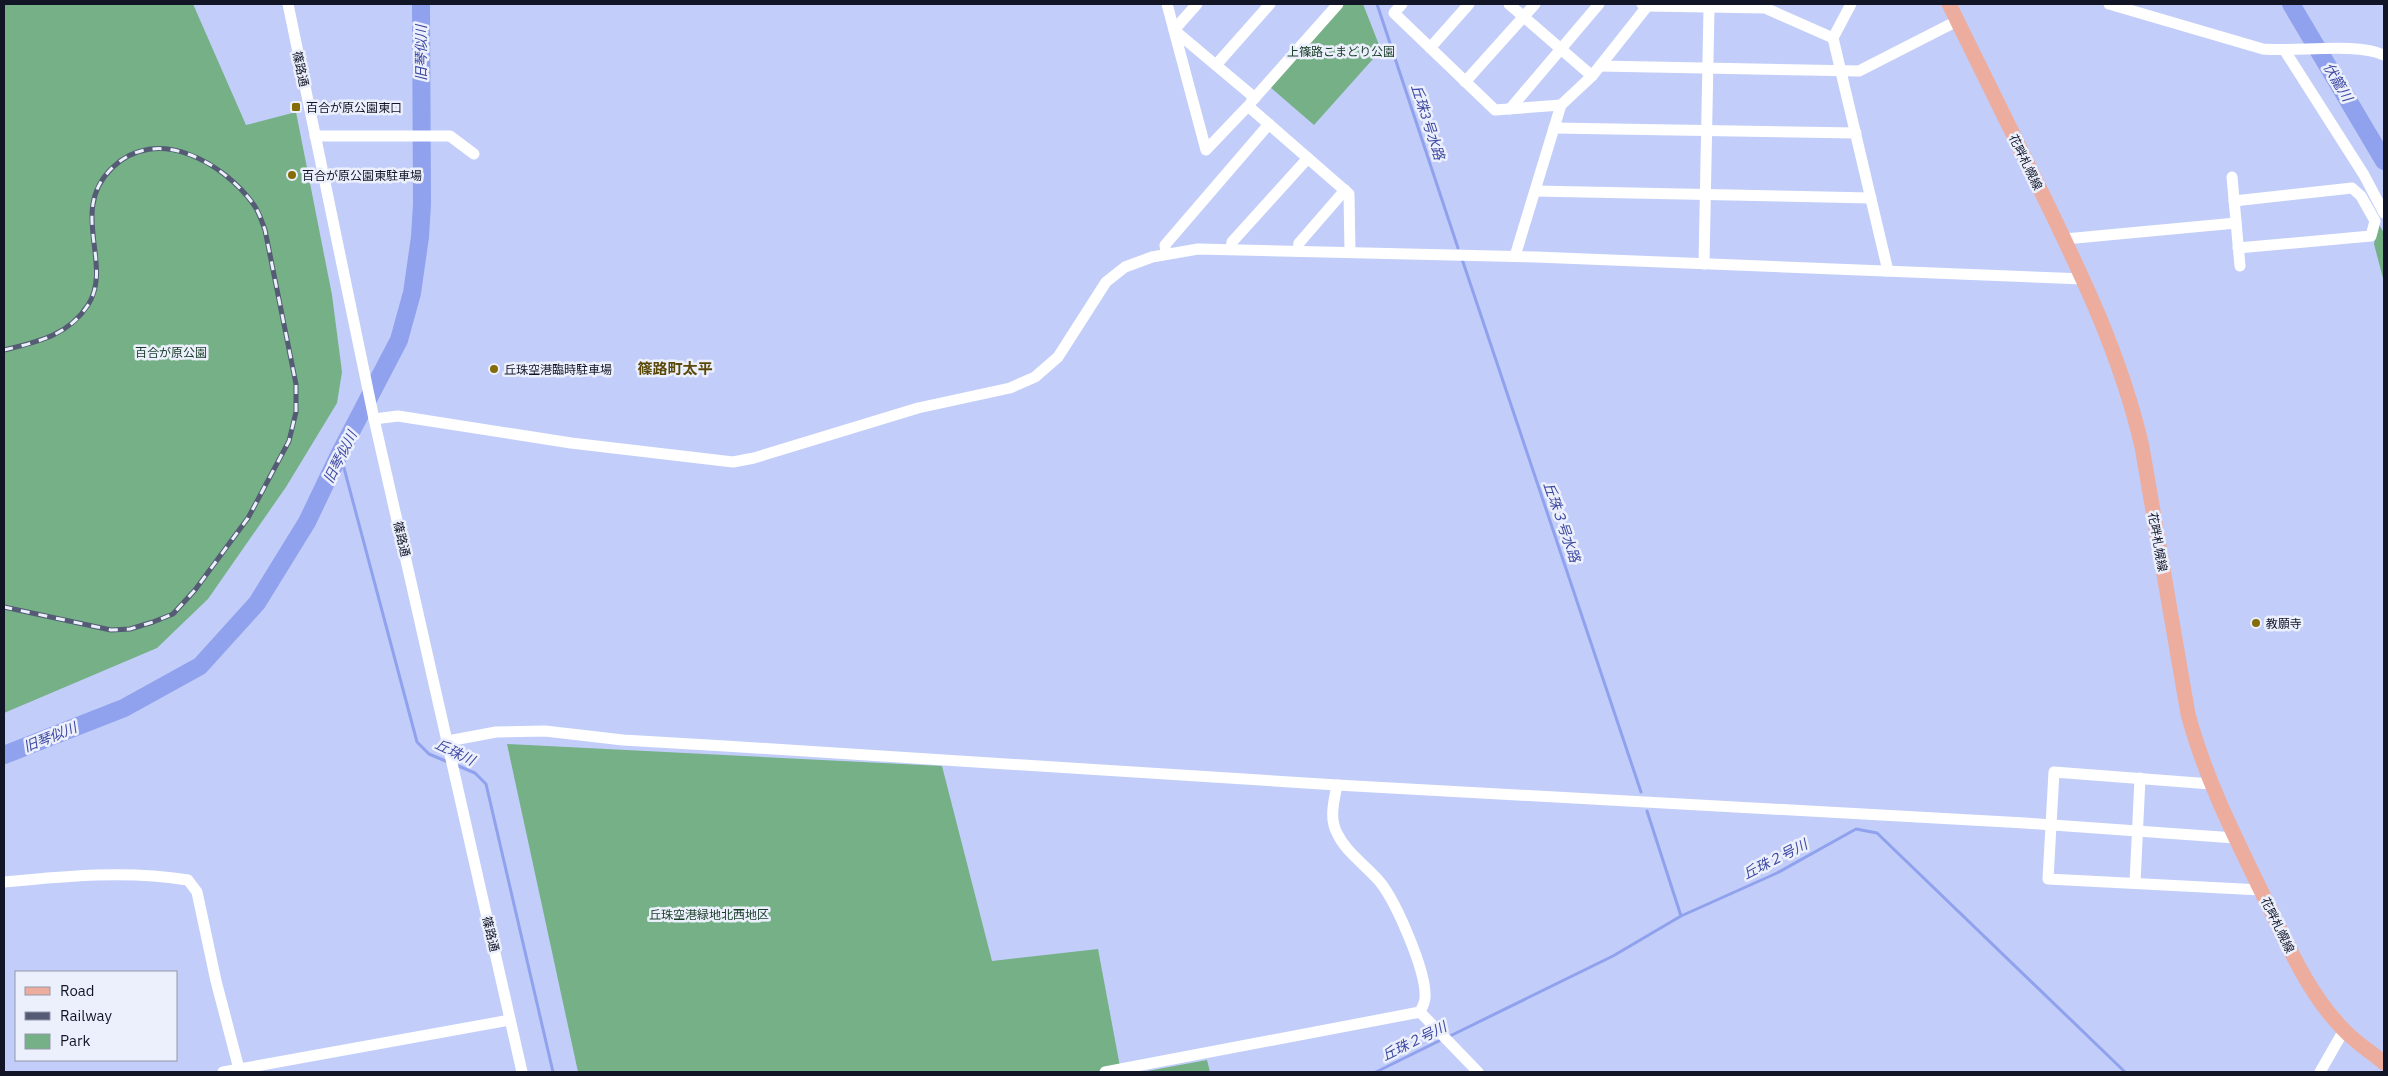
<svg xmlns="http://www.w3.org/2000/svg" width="2388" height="1076" font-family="'IBM Plex Sans','Noto Sans JP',sans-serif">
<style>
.green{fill:#75b087}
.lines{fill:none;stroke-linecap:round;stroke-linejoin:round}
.stream{stroke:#90a1ee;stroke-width:3}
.river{stroke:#90a1ee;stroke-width:18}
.minor{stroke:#fff;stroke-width:11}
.major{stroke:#ecad9f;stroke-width:15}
.rail-casing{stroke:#555b75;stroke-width:5}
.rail{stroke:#ecf0fd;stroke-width:3;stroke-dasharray:9;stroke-linecap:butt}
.poi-dot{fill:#846c09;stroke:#ecf0fd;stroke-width:2}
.labels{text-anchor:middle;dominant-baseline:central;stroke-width:5;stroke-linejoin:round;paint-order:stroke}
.park-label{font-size:12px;fill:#183b25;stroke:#ecf0fd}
.street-label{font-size:12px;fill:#121525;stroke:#ecf0fd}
.poi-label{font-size:12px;fill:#121525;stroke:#ecf0fd;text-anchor:start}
.water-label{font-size:14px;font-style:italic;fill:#3d48a1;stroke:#ecf0fd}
.quarter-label{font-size:15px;font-weight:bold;fill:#594807;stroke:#ecf0fd}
</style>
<rect width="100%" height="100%" fill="#c2cef9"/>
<g class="green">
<polygon points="4,4 193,4 246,125 296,112 332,295 342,372 337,403 286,487 208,599 157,648 4,713"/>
<polygon points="1344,4 1363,4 1381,50 1314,125 1270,87"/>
<polygon points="2378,223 2384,233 2384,282 2374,244"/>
<polygon points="507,744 942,766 992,961 1098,949 1121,1072 578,1072"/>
<polygon points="1207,1060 1210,1072 1142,1072"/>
</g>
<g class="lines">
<g class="stream">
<polyline points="1377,4 1458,248"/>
<polyline points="1462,259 1641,792"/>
<polyline points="340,453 417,742 429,754 448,762"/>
<polyline points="456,765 475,773 486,784 553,1072"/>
<polyline points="1647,811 1681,916"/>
<polyline points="1448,1037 1613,956 1681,916 1777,873 1856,829 1877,833 2125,1072"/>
<polyline points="1376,1072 1443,1039"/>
</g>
<g class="river">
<polyline points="2291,4 2384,161"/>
<polyline points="4,755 124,708 200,666 257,603 307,522 340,453 399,340 412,293 420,237 422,204 421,4"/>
</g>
<g class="minor">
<polyline points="288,4 374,419 522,1072"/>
<polyline points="1167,4 1206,150 1248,106 1349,194 1350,252"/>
<polyline points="1197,4 1174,30 1255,98"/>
<polyline points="1402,4 1394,13 1495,110 1561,105"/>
<polyline points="1509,4 1592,76"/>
<polyline points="1642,4 1648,6 1765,8 1833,38"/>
<polyline points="1851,4 1833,38 1888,271"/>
<path d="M2109,4L2263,49C2297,52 2356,42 2384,55"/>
<polyline points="1430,48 1469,4"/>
<polyline points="2285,51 2364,175 2384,213"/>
<polyline points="1216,65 1270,4"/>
<polyline points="1600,66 1859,71 1957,21"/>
<polyline points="1465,82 1535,4"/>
<polyline points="1251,102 1338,4"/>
<polyline points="1510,109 1599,4"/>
<polyline points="1554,128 1856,133"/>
<polyline points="315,136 450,136 474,154"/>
<polyline points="2232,177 2240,266"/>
<polyline points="1535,191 1871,198"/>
<polyline points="2234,201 2352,188 2361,196 2375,221 2371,236 2238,248"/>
<polyline points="2065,239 2236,223"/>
<polyline points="1231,249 1232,242 1308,158"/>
<polyline points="1298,251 1299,243 1345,190"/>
<polyline points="1166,253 1165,245 1269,124"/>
<polyline points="1515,256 1561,105 1592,76 1649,4"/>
<polyline points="1704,264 1709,8"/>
<polyline points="374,419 398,416 571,443 733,462 754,458 918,408 1010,388 1035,377 1058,357 1106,282 1125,267 1152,257 1198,249 1536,257 2084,279"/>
<polyline points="448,741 496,732 545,731 623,740 725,746 1337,785 2025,823 2235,838"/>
<polyline points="2211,784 2054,772 2048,879 2261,890"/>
<path d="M1337,785C1334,801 1329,818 1337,833C1346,853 1366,865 1380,882C1396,902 1427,972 1425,998C1425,1002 1422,1008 1420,1012"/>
<path d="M4,882C66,876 126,870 188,880L197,892L216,981L239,1069"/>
<polyline points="2135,883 2140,778"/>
<polyline points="223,1072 510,1020"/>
<polyline points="1105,1072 1420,1012 1478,1072"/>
<polyline points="2320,1072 2344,1030"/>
</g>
<path class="major" d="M1949,4C1979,65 2009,126 2039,187C2080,271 2121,355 2142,447L2188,714C2206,781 2237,841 2267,903C2289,947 2308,993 2343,1029C2355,1042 2371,1052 2384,1063"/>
<g class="rail-casing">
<path id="rail" d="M4,350C37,342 68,336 88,305C114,264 68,211 112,168C157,124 224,163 254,205C259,212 262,222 265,230L296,384V412L289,441L248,518L195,590L173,614L153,622L130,629L111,630L4,607"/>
</g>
<use href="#rail" class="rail"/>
</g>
<g class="poi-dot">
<rect x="291" y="102" width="10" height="10" rx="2.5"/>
<circle cx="292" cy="175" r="5"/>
<circle cx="494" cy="369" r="5"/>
<circle cx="2256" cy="623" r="5"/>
</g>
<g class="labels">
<g class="park-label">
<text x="1341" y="51">上篠路こまどり公園</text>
<text x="171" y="352">百合が原公園</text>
<text x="709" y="914">丘珠空港緑地北西地区</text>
</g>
<g class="street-label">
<text transform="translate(301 69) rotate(78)">篠路通</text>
<text transform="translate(2026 162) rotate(64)">花畔札幌線</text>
<text transform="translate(402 539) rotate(77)">篠路通</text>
<text transform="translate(2158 542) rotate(80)">花畔札幌線</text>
<text transform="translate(2278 925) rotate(64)">花畔札幌線</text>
<text transform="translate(491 934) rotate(77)">篠路通</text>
</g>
<g class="poi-label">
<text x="306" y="107">百合が原公園東口</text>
<text x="302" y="175">百合が原公園東駐車場</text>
<text x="504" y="369">丘珠空港臨時駐車場</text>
<text x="2266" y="623">教願寺</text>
</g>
<g class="water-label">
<text transform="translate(421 53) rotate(-90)">旧琴似川</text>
<text transform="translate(2338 82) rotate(59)">伏籠川</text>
<text transform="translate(1428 122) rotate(72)">丘珠3号水路</text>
<text transform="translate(340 457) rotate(-63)">旧琴似川</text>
<text transform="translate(1562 522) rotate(71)">丘珠３号水路</text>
<text transform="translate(50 737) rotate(-22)">旧琴似川</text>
<text transform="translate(455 752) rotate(26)">丘珠川</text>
<text transform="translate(1775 859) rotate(-27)">丘珠２号川</text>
<text transform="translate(1414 1041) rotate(-26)">丘珠２号川</text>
</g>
<g class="quarter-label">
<text x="675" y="368">篠路町太平</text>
</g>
</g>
<rect width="2388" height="1076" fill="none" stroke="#121525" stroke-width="10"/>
<rect x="15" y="971" width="162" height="90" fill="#ecf0fd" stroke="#9598a7"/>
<rect x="25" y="987" width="25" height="8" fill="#ecad9f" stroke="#9598a7"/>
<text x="60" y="996" font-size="15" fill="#121525">Road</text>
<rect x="25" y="1012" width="25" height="8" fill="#555b75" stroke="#9598a7"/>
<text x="60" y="1021" font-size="15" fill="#121525">Railway</text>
<rect x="25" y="1034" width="25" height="15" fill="#75b087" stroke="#9598a7"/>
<text x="60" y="1046" font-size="15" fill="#121525">Park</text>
</svg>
